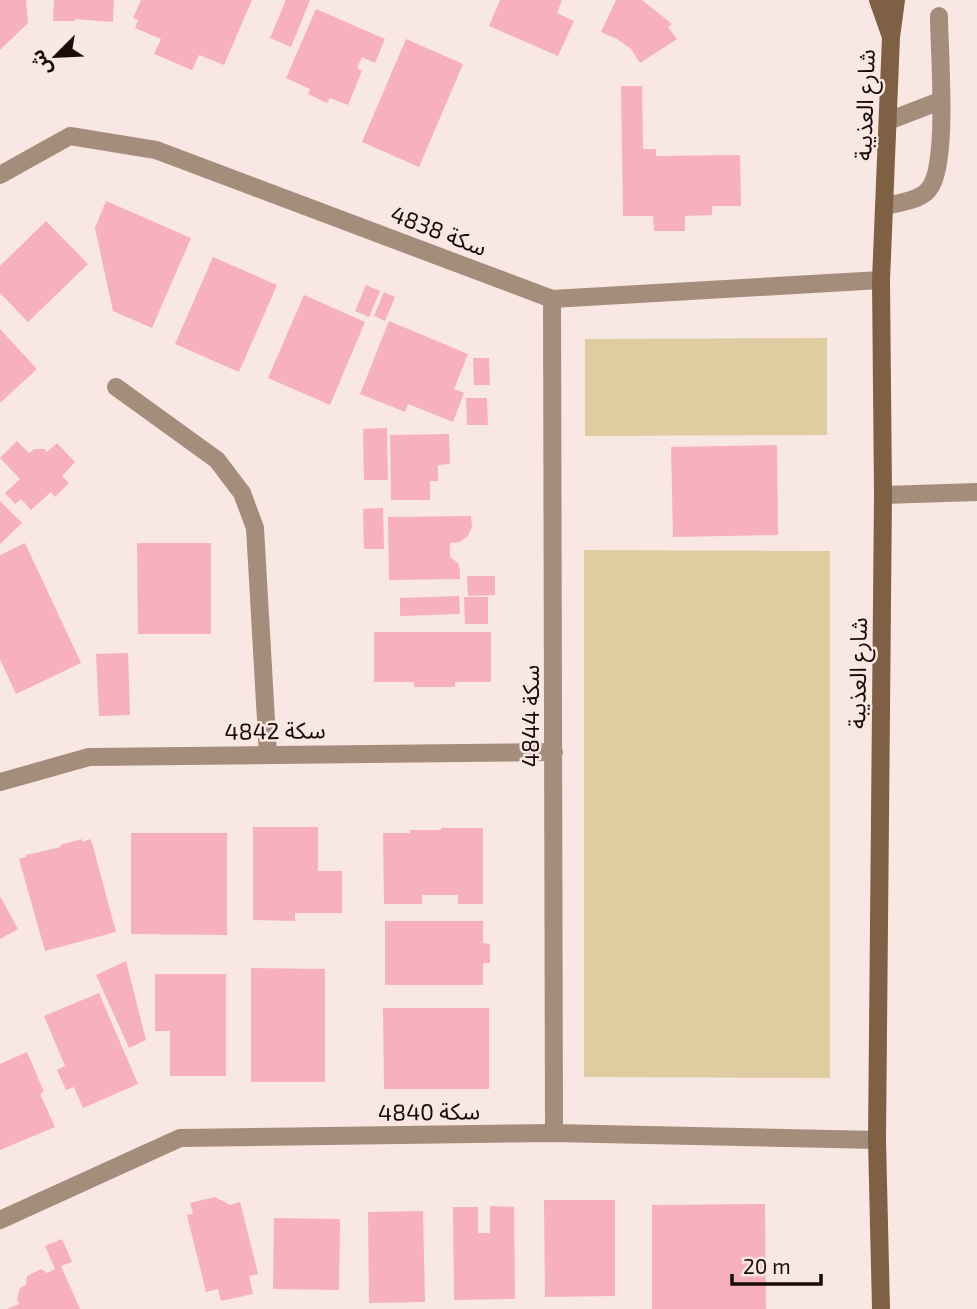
<svg xmlns="http://www.w3.org/2000/svg" width="977" height="1309" font-family="'Exo 2','Noto Sans Arabic',sans-serif">
<style>
.grass{fill:#dfcda1}
.building{fill:#f7b0be}
.lines{fill:none;stroke-linecap:round;stroke-linejoin:round}
.lane{stroke:#a48d7b;stroke-width:18}
.street{stroke:#a48d7b;stroke-width:18}
.secondary{stroke:#806045;stroke-width:18}
.labels{text-anchor:middle;dominant-baseline:central;stroke-width:5;stroke-linejoin:round;paint-order:stroke}
.street-label{font-size:23px;fill:#180b08;stroke:#f9e7e3}
</style>
<rect width="100%" height="100%" fill="#f9e7e3"/>
<g class="grass">
<polygon points="827,338 827,435 585,436 585,339"/>
<polygon points="584,550 830,551 830,1078 584,1077"/>
</g>
<g class="building">
<polygon points="0,0 26,0 28,23 0,50"/>
<polygon points="54,0 114,0 113,22 75,19 75,21 53,21"/>
<polygon points="141,0 252,0 224,65 199,55 192,70 154,54 161,39 135,28 138,20 133,18"/>
<polygon points="286,0 310,0 291,47 270,38"/>
<polygon points="500,0 562,0 557,13 574,21 558,56 489,26"/>
<polygon points="616,0 642,0 672,24 668,27 677,39 640,63 631,49 617,39 601,32"/>
<polygon points="316,9 385,39 375,63 362,57 357,68 362,71 348,105 330,98 327,103 308,94 310,89 286,78"/>
<polygon points="406,39 463,64 419,167 362,142"/>
<polygon points="621,86 642,86 643,149 656,149 656,156 740,155 741,206 712,206 712,215 685,216 685,231 654,231 653,216 623,216"/>
<polygon points="106,201 191,238 152,328 113,311 95,228"/>
<polygon points="46,221 88,264 28,322 0,293 0,266"/>
<polygon points="213,257 277,285 239,372 175,344"/>
<polygon points="366,285 380,291 369,317 355,311"/>
<polygon points="384,292 395,297 385,321 374,316"/>
<polygon points="304,295 365,322 330,405 268,378"/>
<polygon points="389,321 468,354 454,389 464,393 453,422 408,404 405,412 360,394"/>
<polygon points="0,329 37,369 0,403"/>
<polygon points="473,358 489,358 490,385 474,385"/>
<polygon points="466,398 487,398 488,425 467,425"/>
<polygon points="387,428 388,480 364,480 363,429"/>
<polygon points="449,434 450,464 438,465 438,481 430,481 430,500 391,500 390,435"/>
<polygon points="17,441 29,453 34,449 44,449 47,452 57,443 75,462 62,476 69,483 55,497 51,492 31,510 21,499 15,504 5,493 20,479 0,458"/>
<polygon points="777,445 778,535 673,537 671,447"/>
<polygon points="0,501 22,523 0,544"/>
<polygon points="383,508 384,549 364,549 363,509"/>
<polygon points="471,516 472,527 468,536 460,542 450,543 450,557 458,563 460,571 460,579 389,580 388,517"/>
<polygon points="25,543 81,663 16,694 0,659 0,555"/>
<polygon points="137,543 211,543 211,634 138,634"/>
<polygon points="467,576 495,576 495,595 468,596"/>
<polygon points="459,596 460,614 400,616 400,598"/>
<polygon points="464,597 488,597 488,624 465,624"/>
<polygon points="374,632 491,632 491,682 455,682 455,687 414,687 414,682 374,682"/>
<polygon points="128,653 130,715 99,716 96,654"/>
<polygon points="253,827 318,827 318,871 342,871 342,913 295,913 295,921 253,920"/>
<polygon points="441,828 483,828 483,904 458,904 458,895 422,895 422,904 384,904 383,833 410,833 410,830 441,830"/>
<polygon points="131,833 227,833 227,935 131,934"/>
<polygon points="82,839 82,842 91,839 116,932 45,951 19,859 26,857 26,855 61,847 60,845"/>
<polygon points="0,896 18,929 0,939"/>
<polygon points="385,921 483,921 483,943 490,944 490,963 483,963 483,985 385,985"/>
<polygon points="126,961 146,1040 129,1048 96,975"/>
<polygon points="251,968 325,969 325,1082 251,1082"/>
<polygon points="155,974 226,974 226,1076 170,1076 170,1031 155,1031"/>
<polygon points="99,993 138,1084 83,1108 74,1087 66,1090 57,1070 65,1066 44,1016"/>
<polygon points="383,1008 489,1008 489,1089 384,1089"/>
<polygon points="27,1052 44,1092 40,1094 55,1127 0,1150 0,1064"/>
<polygon points="215,1197 230,1205 240,1202 258,1274 249,1276 253,1294 221,1301 218,1289 206,1292 187,1215 193,1214 190,1203"/>
<polygon points="544,1200 615,1200 615,1296 545,1297"/>
<polygon points="765,1204 766,1309 652,1309 652,1205"/>
<polygon points="490,1206 514,1207 515,1299 454,1300 453,1207 478,1207 478,1233 490,1233"/>
<polygon points="423,1211 425,1302 369,1303 368,1212"/>
<polygon points="274,1218 340,1219 339,1290 273,1289"/>
<polygon points="62,1239 72,1262 61,1266 80,1309 7,1309 19,1304 17,1299 20,1288 26,1285 27,1276 41,1269 47,1273 55,1269 45,1246"/>
</g>
<g class="lines">
<g class="lane">
<polyline points="888,121 940,101"/>
<path d="M884,206C898,203 920,201 929,189C949,165 939,51 939,16"/>
<polyline points="116,387 217,460 242,493 255,528 268,755"/>
</g>
<g class="street">
<polyline points="0,175 70,136 156,150 552,299 881,280"/>
<polyline points="552,299 554,1133"/>
<polyline points="883,495 977,492"/>
<polyline points="0,782 89,757 554,752"/>
<polyline points="0,1220 180,1138 554,1133 877,1140"/>
</g>
<g class="secondary">
<polyline points="878,0 890,34"/>
<polyline points="881,1309 877,1140 883,495 881,280 891,37 896,0"/>
</g>
</g>
<g class="labels">
<g class="street-label">
<text transform="translate(864 105) rotate(-88)">شارع العذيبة</text>
<text transform="translate(439 230) rotate(21)">سكة 4838</text>
<text transform="translate(857 673) rotate(-89)">شارع العذيبة</text>
<text transform="translate(530 716) rotate(-90)">سكة 4844</text>
<text transform="translate(275 730) rotate(-1)">سكة 4842</text>
<text transform="translate(429 1111) rotate(-1)">سكة 4840</text>
</g>
</g>
<g transform="translate(56 56) rotate(246)" stroke="#f9e7e3" stroke-width="5" paint-order="stroke">
<path d="M0-5L12 26L0 18L-12 26Z" fill="#180b08"/>
<text y="-10" font-size="19" font-weight="bold" text-anchor="middle" fill="#180b08">ش</text>
</g>
<path d="M732 1274v10h89v-10" fill="none" stroke="#180b08" stroke-width="3.5"/>
<text x="743" y="1274" font-size="21" fill="#180b08" stroke="#f9e7e3" stroke-width="5" paint-order="stroke">20 m</text>
</svg>
